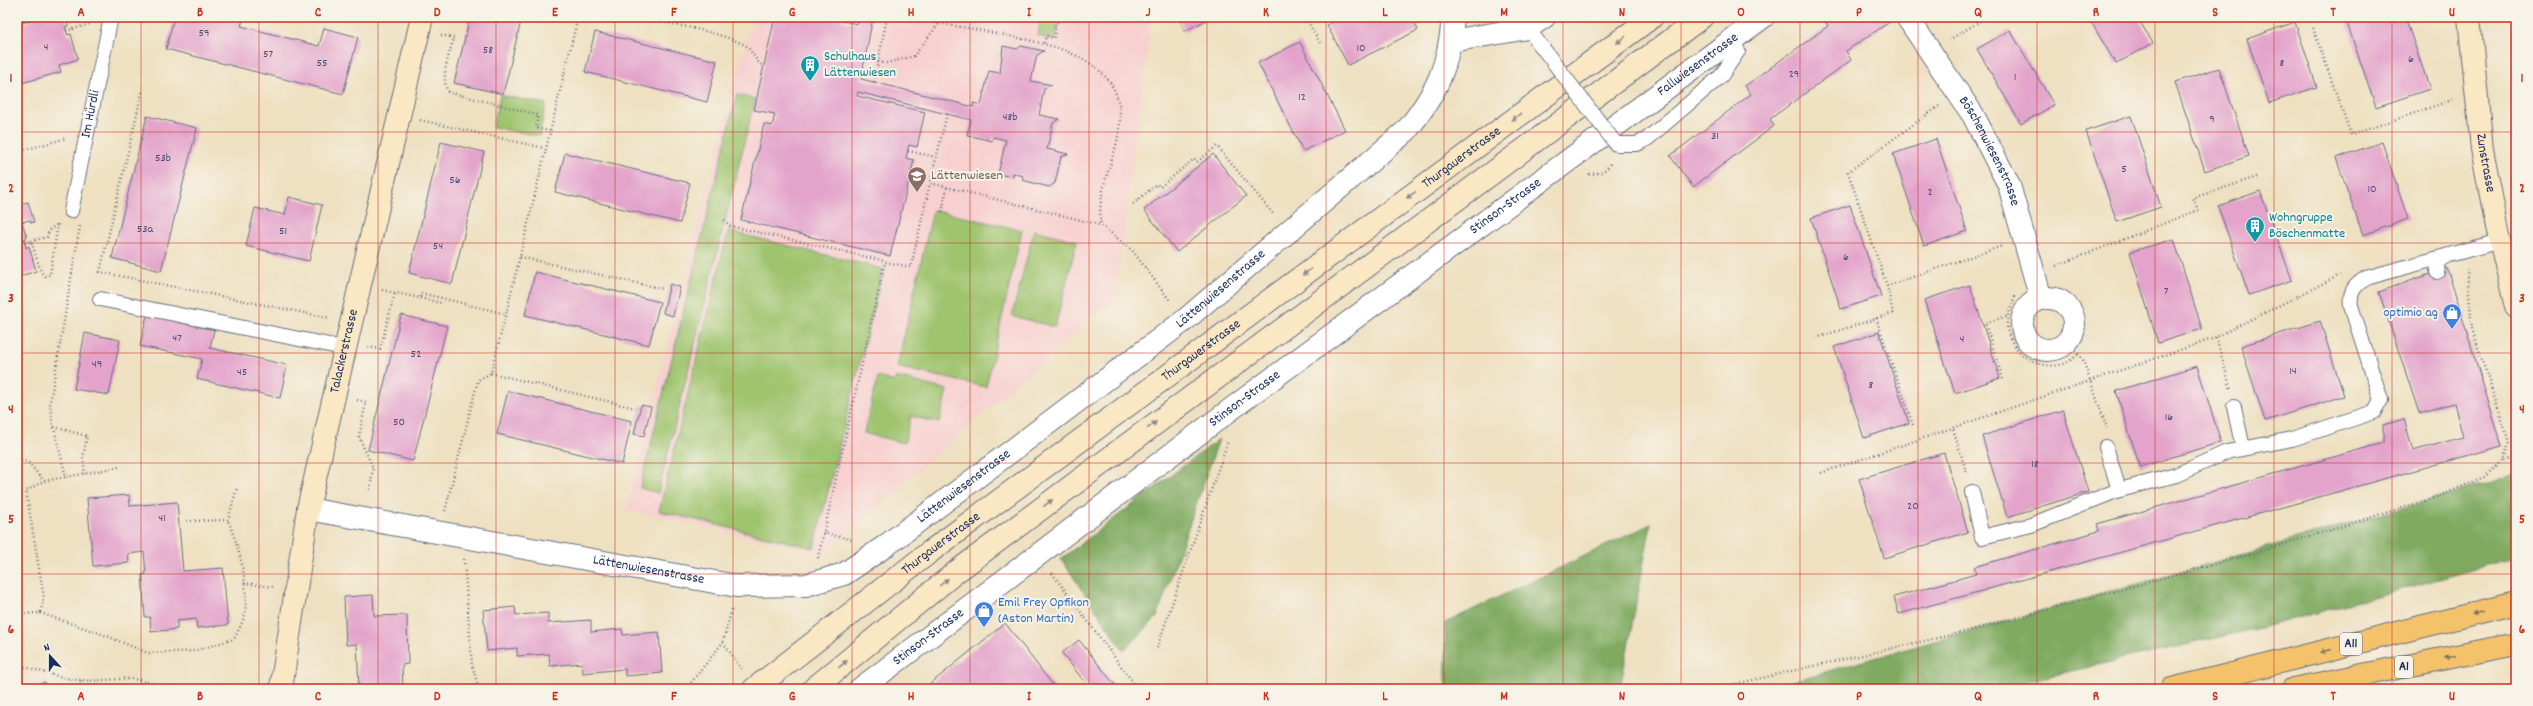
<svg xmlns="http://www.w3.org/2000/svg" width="2533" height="706" font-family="Dekko,sans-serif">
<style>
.built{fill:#f7d0cf}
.green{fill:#9fc46e;stroke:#5d7a66}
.forest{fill:#7faa61;stroke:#4d6c60}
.building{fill:#e3a3cb}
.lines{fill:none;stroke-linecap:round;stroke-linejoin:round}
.lane-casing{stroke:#656d80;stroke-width:16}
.street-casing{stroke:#656d80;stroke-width:24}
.secondary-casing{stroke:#656d80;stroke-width:24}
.highway-casing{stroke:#656d80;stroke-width:24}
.path{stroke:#656d80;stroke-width:2.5;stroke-dasharray:1 3;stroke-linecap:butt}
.lane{stroke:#fff;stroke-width:14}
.street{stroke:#fff;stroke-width:22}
.secondary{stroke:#fae7c3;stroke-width:22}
.highway{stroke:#f3c26a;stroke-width:22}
.lane-bridge-casing{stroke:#656d80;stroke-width:16;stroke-linecap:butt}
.lane-bridge{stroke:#fff;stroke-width:14}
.oneway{fill:#8a8b90}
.oneway2{fill:#7c7163}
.grid{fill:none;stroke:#c8321e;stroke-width:1;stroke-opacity:0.55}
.labels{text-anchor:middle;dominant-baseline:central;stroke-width:4;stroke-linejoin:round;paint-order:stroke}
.number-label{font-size:12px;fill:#4d4c79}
.shield{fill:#f7f3e8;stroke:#5d6a87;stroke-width:1}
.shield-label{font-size:13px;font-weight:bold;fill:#1b2f5e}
.culture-label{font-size:14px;fill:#0d838f;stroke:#f7f3e8;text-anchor:start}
.street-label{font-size:14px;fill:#1b2f5e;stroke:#f7f3e8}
.education-label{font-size:14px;fill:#785e54;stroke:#f7f3e8;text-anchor:start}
.shop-label{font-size:14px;fill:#366cbe;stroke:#f7f3e8;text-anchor:end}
.neatline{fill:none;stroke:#c8321e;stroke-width:1.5}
.grid-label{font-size:13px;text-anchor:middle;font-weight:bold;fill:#c8321e}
</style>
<rect width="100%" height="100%" fill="#f7f3e8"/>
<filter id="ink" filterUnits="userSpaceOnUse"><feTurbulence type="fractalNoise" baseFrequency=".025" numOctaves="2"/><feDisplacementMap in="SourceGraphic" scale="8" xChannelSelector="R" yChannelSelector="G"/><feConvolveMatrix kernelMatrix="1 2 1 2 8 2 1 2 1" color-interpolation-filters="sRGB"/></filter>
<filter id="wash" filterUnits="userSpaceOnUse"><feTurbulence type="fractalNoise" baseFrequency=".012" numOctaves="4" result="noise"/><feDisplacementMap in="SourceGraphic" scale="16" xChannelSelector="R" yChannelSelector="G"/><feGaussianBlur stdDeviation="0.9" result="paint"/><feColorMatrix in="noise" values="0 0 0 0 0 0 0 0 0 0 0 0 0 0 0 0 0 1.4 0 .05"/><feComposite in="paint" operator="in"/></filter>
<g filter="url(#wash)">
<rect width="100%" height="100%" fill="#eee0c0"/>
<polygon class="built" points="754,17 1151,17 1115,298 824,553 626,510 733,88"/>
<g class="green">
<polygon points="1041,17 1068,17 1068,18 1058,25 1055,40 1038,36"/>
<polygon points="500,95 546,104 539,136 493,127"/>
<polygon points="737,95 755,99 658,493 640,488"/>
<polygon points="933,210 1022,230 986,387 897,367"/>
<polygon points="1034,230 1077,241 1055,327 1012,316"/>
<polygon points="728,231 883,269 814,548 659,511"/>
<polygon points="878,377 894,382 896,377 947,390 939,423 911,416 904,443 864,433"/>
</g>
<g class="forest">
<polygon points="1219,439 1157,617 1124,651 1061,559"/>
<polygon points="2516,475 2516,558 2264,627 1993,689 1754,689 1775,686 2251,552"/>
<polygon points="1651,524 1620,689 1446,689 1445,623"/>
</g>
<g id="blocks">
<g class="building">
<polygon points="29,17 66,17 68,26 65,27 68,35 71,34 78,59 59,65 61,72 18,84 17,24 30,21"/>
<polygon points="174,17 232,17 243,20 241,26 319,46 324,28 358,37 343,94 166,49"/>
<polygon points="470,17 522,17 503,94 454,83"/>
<polygon points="775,17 843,17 842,21 858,24 859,17 873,17 861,79 974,107 973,103 981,105 989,71 1000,73 1003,46 1017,49 1021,46 1044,51 1037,55 1031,81 1052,85 1044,89 1039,115 1059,119 1053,123 1047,149 1068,154 1061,157 1055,183 1049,187 1022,180 1023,176 1013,173 1013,177 998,174 1006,140 993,137 992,141 967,135 971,120 858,92 857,96 925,112 917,147 909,145 906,158 914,160 890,256 741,220 764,124 772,126 775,114 754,110"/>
<polygon points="1178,17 1212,17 1185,31"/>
<polygon points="1344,17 1412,17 1418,30 1348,65 1327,25"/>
<polygon points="1829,17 1897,17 1846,51 1851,60 1770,119 1774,126 1693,187 1670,156 1751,94 1745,86 1828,26 1824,20"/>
<polygon points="2088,17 2137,17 2153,43 2116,64"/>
<polygon points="2345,17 2405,17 2430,89 2376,107"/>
<polygon points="2295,22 2317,87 2269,103 2247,39"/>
<polygon points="2010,30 2054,105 2021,124 1977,49"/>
<polygon points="595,32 717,61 707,102 585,72"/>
<polygon points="1300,42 1345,130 1303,151 1258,63"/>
<polygon points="2219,68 2249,156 2205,171 2175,82"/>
<polygon points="147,116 197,128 161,271 112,258"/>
<polygon points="2131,116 2161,207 2117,222 2086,131"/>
<polygon points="1936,139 1967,231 1924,246 1893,154"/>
<polygon points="441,142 484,152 452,284 409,273"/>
<polygon points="2382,142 2408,219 2363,235 2336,158"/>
<polygon points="565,153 690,183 680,223 555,192"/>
<polygon points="1213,154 1246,196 1177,252 1144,210"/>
<polygon points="2260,191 2292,280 2249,295 2218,206"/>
<polygon points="289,197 322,205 309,261 246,246 255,208 285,215"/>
<polygon points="28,202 34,222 31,223 30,220 22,222 27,238 24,239 26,248 29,246 36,271 18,277 20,284 17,285 17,205"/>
<polygon points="1850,205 1881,296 1841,309 1811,218"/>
<polygon points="2174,239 2202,329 2158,343 2130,252"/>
<polygon points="2447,268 2502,446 1899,614 1894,597 1976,574 1974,567 2099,531 2097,524 2383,443 2383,425 2404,419 2413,451 2463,437 2454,403 2419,413 2379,292"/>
<polygon points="535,272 660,302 649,345 525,315"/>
<polygon points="670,284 680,287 673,316 663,313"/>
<polygon points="1970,285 2000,378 1955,393 1924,300"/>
<polygon points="147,315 214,330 210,348 287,365 280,398 197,379 202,359 140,346"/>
<polygon points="401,315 447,326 413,461 368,450"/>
<polygon points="2320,321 2344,396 2265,421 2241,346"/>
<polygon points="1879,332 1909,423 1864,438 1834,347"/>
<polygon points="85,333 120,340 109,395 74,389"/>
<polygon points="2197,366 2221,442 2140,467 2116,391"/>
<polygon points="508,391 632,421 622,464 497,434"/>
<polygon points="641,405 651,407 644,436 634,434"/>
<polygon points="2063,410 2088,492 2007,517 1982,436"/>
<polygon points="1944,453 1968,532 1884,558 1859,479"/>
<polygon points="129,495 130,506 177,502 183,571 223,568 228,625 197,628 196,619 177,621 177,629 151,632 150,617 145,617 142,575 146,574 144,552 128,554 129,563 93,566 87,498"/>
<polygon points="373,595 374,616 407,615 408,664 402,665 403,689 359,689 357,644 346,645 344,597"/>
<polygon points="515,607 516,615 548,613 548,623 591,620 591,632 622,629 623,635 659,632 662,673 625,676 625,669 583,673 582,663 550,666 549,654 517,656 517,648 487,651 483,610"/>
<polygon points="1005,623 1056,689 924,689"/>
<polygon points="1079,640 1118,689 1090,689 1062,653"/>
<polygon points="45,682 48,689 30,689"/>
</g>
</g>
</g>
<g filter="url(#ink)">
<use href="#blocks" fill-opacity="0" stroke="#656d80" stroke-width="1"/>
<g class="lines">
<g class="lane-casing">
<g id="lane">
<polyline points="1721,76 1738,51 1732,39"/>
<path id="s1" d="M71,211L111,17"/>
<polyline points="2437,272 2439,261 2449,255"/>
<polyline points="100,299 344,348"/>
<polyline points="2234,407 2243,448"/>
<polyline points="2106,447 2119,490"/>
<path d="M1972,492L1982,537L2031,525L2116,491L2176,475L2227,452L2292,439L2374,412L2381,400L2351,306C2349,292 2355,285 2366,278L2500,241"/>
</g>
</g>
<g class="street-casing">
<g id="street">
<path id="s2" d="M1907,17L1973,115L2009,185L2041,299"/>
<polyline points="1451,41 1528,28 1544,17"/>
<circle cx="2048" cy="324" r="26"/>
<path id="s3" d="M308,509L737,586L806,585L844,574L884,547L1185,320L1406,131C1437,93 1449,66 1453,17"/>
<path id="s4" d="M860,689L1242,401L1763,17"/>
</g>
</g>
<g class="secondary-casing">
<g id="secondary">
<path id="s5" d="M2469,17L2482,149L2497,227L2516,307"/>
<path id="s6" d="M281,689L308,509L422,17"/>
<path id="s7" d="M754,689L931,551L1652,17"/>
<polyline points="813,689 956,572 1702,17"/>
</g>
</g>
<g class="highway-casing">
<g id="highway">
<polyline points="2172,689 2516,603"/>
<polyline points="2293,689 2516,644"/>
</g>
</g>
<g class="path">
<polyline points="21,17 23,22"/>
<path d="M638,17C672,25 711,29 743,44C753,49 754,62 764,66"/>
<polyline points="906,17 920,20 920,17"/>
<polyline points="1313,17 1307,20 1320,43"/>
<path d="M920,20C950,25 980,30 1009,36C1059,46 1130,62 1119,131C1114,163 1096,192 1101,225"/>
<polyline points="2313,28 2351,135 2455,99"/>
<polyline points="73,29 90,24"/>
<polyline points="66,31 73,29 70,19 78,17"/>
<path d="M441,35L454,38C449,55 440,76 448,92L538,115L536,128L549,131"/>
<polyline points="1949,40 1987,17"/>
<polyline points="1044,43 1046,36 1054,38 1056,23 1065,17"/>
<polyline points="878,62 887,63 914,56 939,23"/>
<polyline points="874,82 887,17"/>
<polyline points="142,92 100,272 330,318"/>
<polyline points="947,114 930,183 1101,225 1132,250 1171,302"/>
<polyline points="420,120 544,148"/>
<polyline points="908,151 936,157"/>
<polyline points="17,152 67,138"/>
<path d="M1589,174C1599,174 1606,172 1611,162"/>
<polyline points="1133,204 1157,184 1160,187 1194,159 1197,162 1217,146 1274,215"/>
<polyline points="942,212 947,187"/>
<polyline points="724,220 730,226 885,261"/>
<polyline points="80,226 50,403 52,420 66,477 119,467"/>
<polyline points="31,241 47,237 49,230 58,224"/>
<polyline points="25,243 31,241 41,272 45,276 50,275 58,224"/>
<polyline points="520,257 664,289"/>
<polyline points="2056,266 2198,210 2193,198 2257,177"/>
<polyline points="1887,286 1848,172 1939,106"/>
<polyline points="382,290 420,298 421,293 506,314 578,17"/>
<path d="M2015,296C2012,306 2007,314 2007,325C2008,352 2040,373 2066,363C2070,361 2075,357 2079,354"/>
<polyline points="420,298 441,303"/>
<polyline points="1876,318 1913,425"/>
<polyline points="2216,337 2231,390"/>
<polyline points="1816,338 1893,313 1887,286 2002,246"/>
<polyline points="2068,341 2083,360 2107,428"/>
<polyline points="368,347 380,349 395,293"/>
<polyline points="491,373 635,408"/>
<polyline points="2003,379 1985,323 2008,316"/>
<polyline points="357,400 366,402 359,437 373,468 370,490"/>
<polyline points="54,427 87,436 83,458 85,474"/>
<polyline points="1953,429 1967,474"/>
<polyline points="17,459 28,462 44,481"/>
<polyline points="2504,461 2516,457"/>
<polyline points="1821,473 2212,339 2340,275"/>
<polyline points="445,511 478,380 491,373 506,314"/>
<polyline points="187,521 228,520 237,488"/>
<polyline points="823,533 854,540"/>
<polyline points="818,558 885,262 911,267 930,183"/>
<polyline points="464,559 472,665 479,689"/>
<polyline points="1052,573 1138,689"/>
<polyline points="244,583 273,587"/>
<path d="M40,613L102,634L148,653L194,651L234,639C238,631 243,622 245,614C249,583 239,548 228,520"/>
<polyline points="17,614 40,613 44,598 26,491 44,481 66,477"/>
<polyline points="723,642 742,670"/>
<polyline points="1157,648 1228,441"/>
<path d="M17,665C38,670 59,678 80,680C108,683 137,671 161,689"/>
<polyline points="80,689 81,680"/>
<polyline points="149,689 154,684 189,689"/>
<polyline points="686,689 723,642 732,608"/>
<polyline points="1713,689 1968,631 2262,551 2440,496 2484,477 2503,461 2509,442 2472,329 2467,269"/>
</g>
<use href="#lane" class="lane"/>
<use href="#street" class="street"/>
<use href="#secondary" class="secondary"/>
<use href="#highway" class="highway"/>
<g class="lane-bridge-casing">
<polyline id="lane-bridge" points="1535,38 1616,144 1637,144 1647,139 1721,76"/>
</g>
<use href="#lane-bridge" class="lane-bridge"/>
</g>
<defs><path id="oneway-solid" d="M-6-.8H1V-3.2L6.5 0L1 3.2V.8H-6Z"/></defs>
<g class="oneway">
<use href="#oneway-solid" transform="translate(1621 40) rotate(144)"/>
<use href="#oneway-solid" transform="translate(1516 117) rotate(144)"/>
<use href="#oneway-solid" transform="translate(1411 195) rotate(144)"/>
<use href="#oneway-solid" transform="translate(1307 272) rotate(144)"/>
<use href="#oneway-solid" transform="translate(1152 425) rotate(-37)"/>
<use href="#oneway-solid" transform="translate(1048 503) rotate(-37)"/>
<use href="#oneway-solid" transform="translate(944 582) rotate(-39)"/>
<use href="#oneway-solid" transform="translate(843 664) rotate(-40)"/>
</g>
<g class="oneway2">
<use href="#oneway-solid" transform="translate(2478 613) rotate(166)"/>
<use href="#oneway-solid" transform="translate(2325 651) rotate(166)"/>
<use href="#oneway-solid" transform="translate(2450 657) rotate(169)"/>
</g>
</g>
<path class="grid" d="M141,17V689M259,17V689M378,17V689M496,17V689M615,17V689M733,17V689M852,17V689M970,17V689M1089,17V689M1207,17V689M1326,17V689M1444,17V689M1563,17V689M1681,17V689M1800,17V689M1918,17V689M2037,17V689M2155,17V689M2274,17V689M2392,17V689M17,132H2516M17,243H2516M17,353H2516M17,463H2516M17,574H2516"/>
<defs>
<g id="building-pin" transform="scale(1)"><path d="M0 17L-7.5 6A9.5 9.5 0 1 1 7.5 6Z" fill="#0f9aa8" stroke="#f7f3e8"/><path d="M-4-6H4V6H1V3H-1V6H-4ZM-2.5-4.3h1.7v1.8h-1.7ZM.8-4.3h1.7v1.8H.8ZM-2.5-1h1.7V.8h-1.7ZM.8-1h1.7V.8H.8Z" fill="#fff"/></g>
<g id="school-pin" transform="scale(1)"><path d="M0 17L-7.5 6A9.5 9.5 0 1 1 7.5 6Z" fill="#8d6e63" stroke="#f7f3e8"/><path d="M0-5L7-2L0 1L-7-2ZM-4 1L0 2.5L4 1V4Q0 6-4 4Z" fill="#fff"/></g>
<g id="shop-pin" transform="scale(1)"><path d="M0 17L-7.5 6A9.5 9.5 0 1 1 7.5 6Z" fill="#3f7fe0" stroke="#f7f3e8"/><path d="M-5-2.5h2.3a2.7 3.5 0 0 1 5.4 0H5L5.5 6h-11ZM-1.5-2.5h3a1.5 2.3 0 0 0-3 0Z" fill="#fff"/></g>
</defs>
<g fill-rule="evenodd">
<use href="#building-pin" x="810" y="65"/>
<use href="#school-pin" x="917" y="176"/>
<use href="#building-pin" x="2255" y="226"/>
<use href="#shop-pin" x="2452" y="313"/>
<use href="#shop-pin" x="984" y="611"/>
</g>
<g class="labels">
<g class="number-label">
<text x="204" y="33">59</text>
<text x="46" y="47">4</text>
<text x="1361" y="48">10</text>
<text x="488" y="50">58</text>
<text x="268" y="54">57</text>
<text x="2411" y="59">6</text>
<text x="322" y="63">55</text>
<text x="2282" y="63">8</text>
<text x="1794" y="74">29</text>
<text x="2015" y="77">1</text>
<text x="1302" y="97">12</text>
<text x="1010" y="117">48b</text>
<text x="2212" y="119">9</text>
<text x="1715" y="136">31</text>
<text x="163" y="158">53b</text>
<text x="2124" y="169">5</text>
<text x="455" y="180">56</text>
<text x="2372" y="189">10</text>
<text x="1930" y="192">2</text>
<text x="145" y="229">53a</text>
<text x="283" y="231">51</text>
<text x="438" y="246">54</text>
<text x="1846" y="257">6</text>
<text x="2166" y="291">7</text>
<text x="177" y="338">47</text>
<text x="1962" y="339">4</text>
<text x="416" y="354">52</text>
<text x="97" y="364">49</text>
<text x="2293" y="371">14</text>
<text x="242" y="372">45</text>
<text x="1871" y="385">8</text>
<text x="2169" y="417">16</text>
<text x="399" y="422">50</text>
<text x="2035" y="464">18</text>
<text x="1913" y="506">20</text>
<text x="162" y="518">41</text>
</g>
<g class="shield">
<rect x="2340" y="633" width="22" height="22" rx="3"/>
<rect x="2395" y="656" width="18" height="22" rx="3"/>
</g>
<g class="shield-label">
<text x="2351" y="644">A11</text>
<text x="2404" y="667">A1</text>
</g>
<g class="culture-label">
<text x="824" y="57">Schulhaus<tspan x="824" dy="16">Lättenwiesen</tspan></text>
<text x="2269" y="218">Wohngruppe<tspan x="2269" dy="16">Böschenmatte</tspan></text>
</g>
<g class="street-label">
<text stroke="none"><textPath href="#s4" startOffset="1045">Fallwiesenstrasse</textPath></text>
<text stroke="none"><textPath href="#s1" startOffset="99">Im Hürdli</textPath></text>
<text stroke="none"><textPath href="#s2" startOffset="158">Böschenwiesenstrasse</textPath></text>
<text stroke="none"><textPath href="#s7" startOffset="885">Thurgauerstrasse</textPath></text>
<text stroke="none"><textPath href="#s5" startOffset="147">Zunstrasse</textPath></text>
<text stroke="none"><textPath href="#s4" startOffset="806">Stinson-Strasse</textPath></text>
<text stroke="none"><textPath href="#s3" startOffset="1017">Lättenwiesenstrasse</textPath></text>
<text stroke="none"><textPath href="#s7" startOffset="561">Thurgauerstrasse</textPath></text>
<text stroke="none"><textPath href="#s6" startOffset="344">Talackerstrasse</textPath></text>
<text stroke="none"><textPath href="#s4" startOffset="482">Stinson-Strasse</textPath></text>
<text stroke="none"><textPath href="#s3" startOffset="693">Lättenwiesenstrasse</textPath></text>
<text stroke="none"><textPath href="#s7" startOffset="237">Thurgauerstrasse</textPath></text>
<text stroke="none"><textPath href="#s3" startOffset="346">Lättenwiesenstrasse</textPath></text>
<text stroke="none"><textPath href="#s4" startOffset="86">Stinson-Strasse</textPath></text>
</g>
<g class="education-label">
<text x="931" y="176">Lättenwiesen</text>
</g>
<g class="shop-label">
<text x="2438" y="313">optimio ag</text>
<text x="998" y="603" text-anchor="start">Emil Frey Opfikon<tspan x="998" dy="16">(Aston Martin)</tspan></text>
</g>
</g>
<rect width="2533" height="706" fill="none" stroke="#f7f3e8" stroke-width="44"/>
<g transform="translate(50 656) rotate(339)" stroke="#f7f3e8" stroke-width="3" paint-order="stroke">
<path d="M0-3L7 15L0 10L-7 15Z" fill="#1b2f5e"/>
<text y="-6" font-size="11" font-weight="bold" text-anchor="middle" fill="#1b2f5e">N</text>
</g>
<rect x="22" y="22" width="2489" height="662" class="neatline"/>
<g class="grid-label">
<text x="81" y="16">A</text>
<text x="200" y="16">B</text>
<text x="318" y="16">C</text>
<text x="437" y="16">D</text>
<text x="555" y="16">E</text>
<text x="674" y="16">F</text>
<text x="792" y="16">G</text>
<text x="911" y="16">H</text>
<text x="1029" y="16">I</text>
<text x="1148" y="16">J</text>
<text x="1266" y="16">K</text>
<text x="1385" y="16">L</text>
<text x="1504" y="16">M</text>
<text x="1622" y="16">N</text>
<text x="1741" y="16">O</text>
<text x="1859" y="16">P</text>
<text x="1978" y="16">Q</text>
<text x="2096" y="16">R</text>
<text x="2215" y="16">S</text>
<text x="2333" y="16">T</text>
<text x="2452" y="16">U</text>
<text x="11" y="82">1</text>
<text x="2522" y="82">1</text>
<text x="11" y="192">2</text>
<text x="2522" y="192">2</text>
<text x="11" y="302">3</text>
<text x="2522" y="302">3</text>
<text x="11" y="413">4</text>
<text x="2522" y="413">4</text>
<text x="11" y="523">5</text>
<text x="2522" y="523">5</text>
<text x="11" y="633">6</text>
<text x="2522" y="633">6</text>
<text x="81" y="700">A</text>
<text x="200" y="700">B</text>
<text x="318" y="700">C</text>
<text x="437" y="700">D</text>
<text x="555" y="700">E</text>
<text x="674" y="700">F</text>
<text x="792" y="700">G</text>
<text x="911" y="700">H</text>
<text x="1029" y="700">I</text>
<text x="1148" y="700">J</text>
<text x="1266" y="700">K</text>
<text x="1385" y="700">L</text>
<text x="1504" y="700">M</text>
<text x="1622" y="700">N</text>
<text x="1741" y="700">O</text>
<text x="1859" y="700">P</text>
<text x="1978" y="700">Q</text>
<text x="2096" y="700">R</text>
<text x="2215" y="700">S</text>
<text x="2333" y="700">T</text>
<text x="2452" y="700">U</text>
</g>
</svg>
